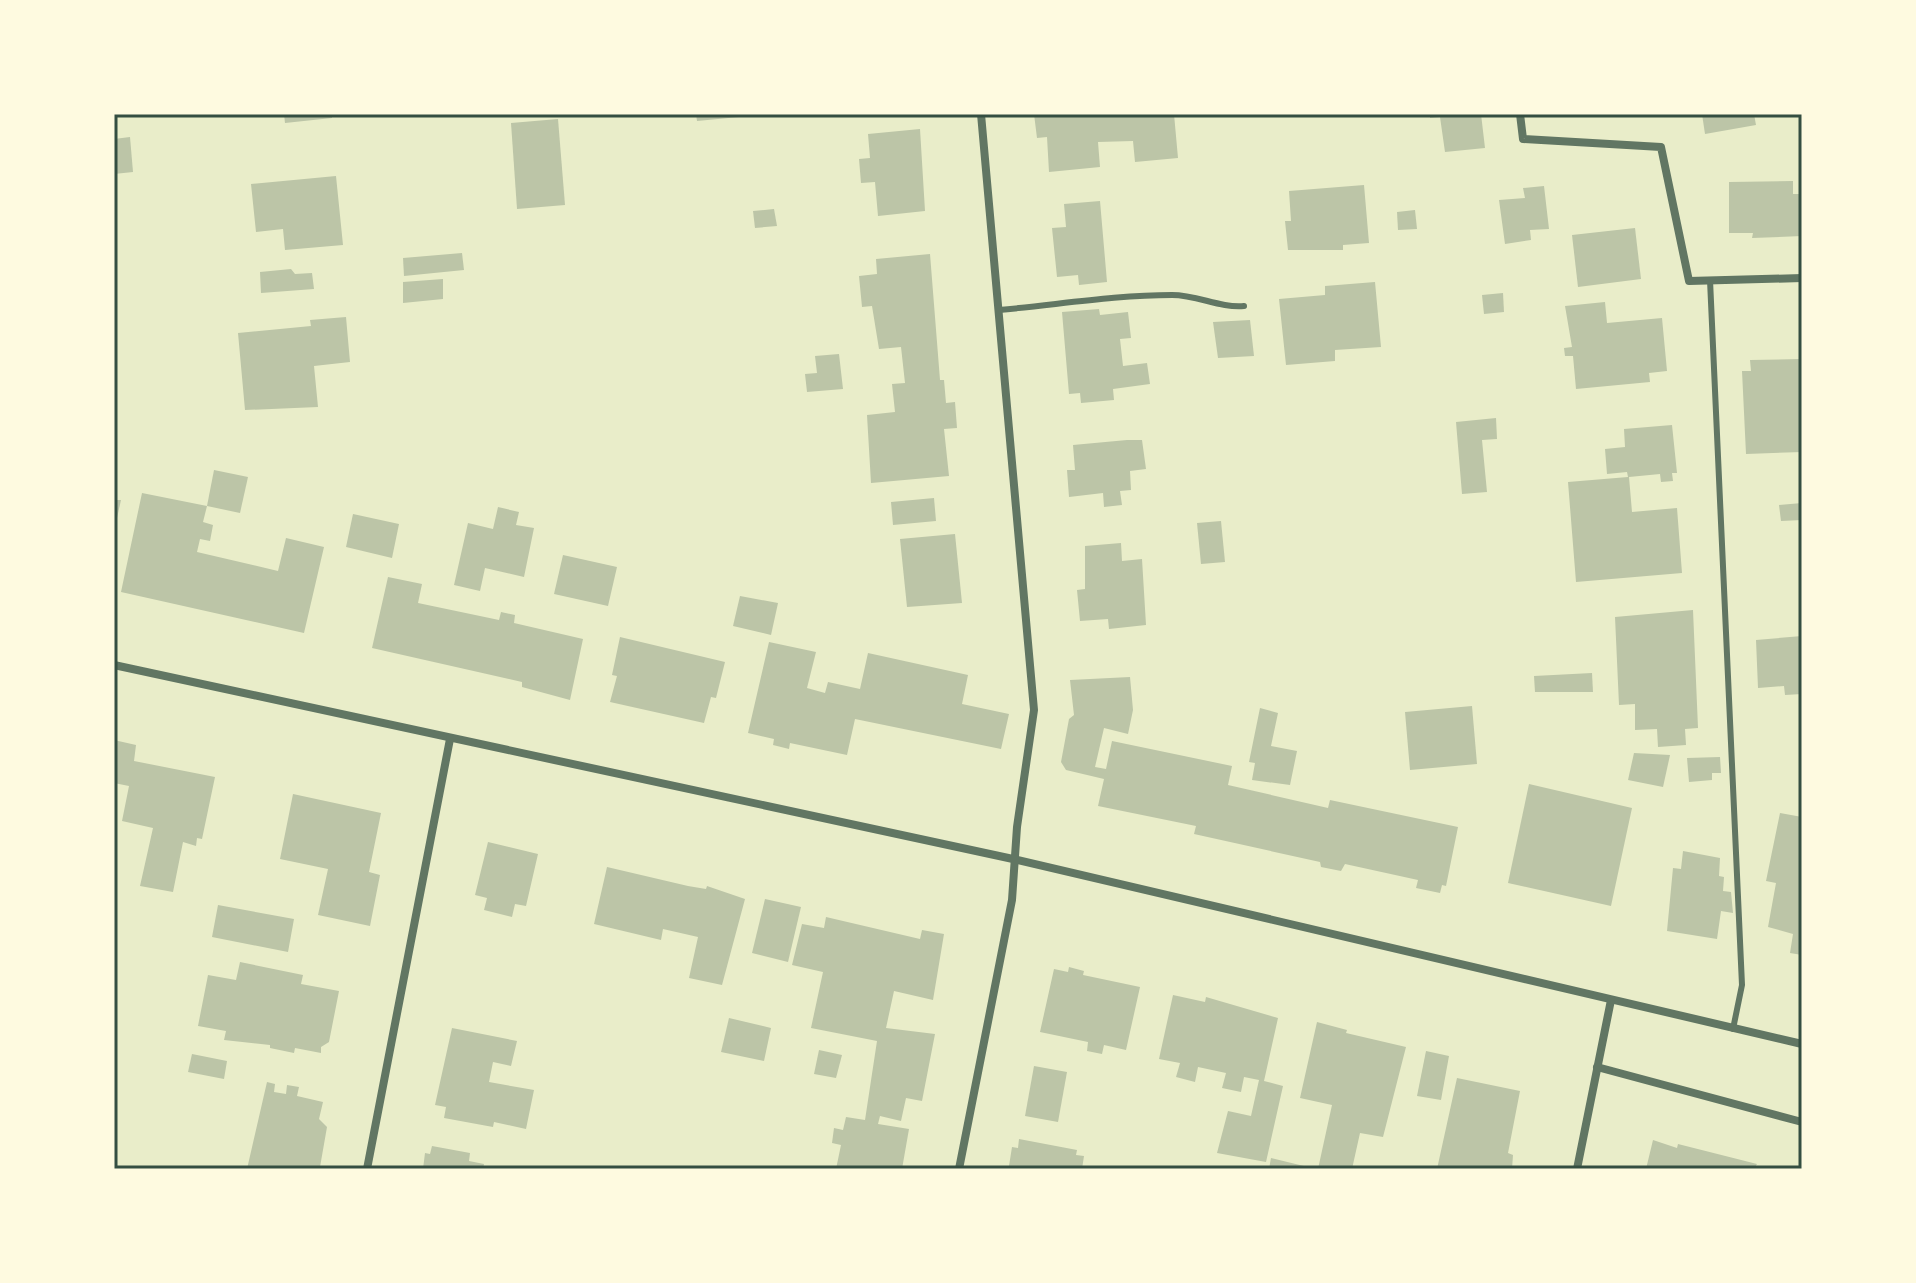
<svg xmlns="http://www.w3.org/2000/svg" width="1916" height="1283" font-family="Lato,sans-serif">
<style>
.building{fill:#bcc5a7}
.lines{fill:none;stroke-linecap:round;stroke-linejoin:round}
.service{stroke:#617663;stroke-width:6}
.minor{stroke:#617663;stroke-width:8}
.neatline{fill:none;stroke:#344e41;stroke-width:3}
</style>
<rect width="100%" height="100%" fill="#e9edc9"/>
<g class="building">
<polygon points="284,114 332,114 332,118 285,123"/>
<polygon points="696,114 739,114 739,117 697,121"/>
<polygon points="1034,114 1174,114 1178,158 1135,162 1133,141 1098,142 1100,167 1049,172 1047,137 1037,138"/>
<polygon points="1430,114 1481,114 1485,148 1445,152 1440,117 1430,118"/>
<polygon points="1702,114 1754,114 1756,125 1705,134"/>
<polygon points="558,119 565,205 517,209 511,123"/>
<polygon points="920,129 925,211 878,216 875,182 861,183 859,159 870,158 868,134"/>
<polygon points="130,137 133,172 114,174 114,139"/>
<polygon points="336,176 343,245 285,250 283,229 256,232 251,184"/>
<polygon points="1793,181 1793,194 1802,194 1802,236 1752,238 1753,233 1729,233 1729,182"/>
<polygon points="1364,185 1369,243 1343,245 1343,250 1288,250 1285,221 1291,221 1289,191"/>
<polygon points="1544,186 1549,229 1530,230 1531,240 1505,244 1499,200 1525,198 1523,188"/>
<polygon points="1100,201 1107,282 1079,285 1078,275 1057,277 1052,228 1066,227 1064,204"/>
<polygon points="774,209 777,226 755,228 753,211"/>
<polygon points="1415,210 1417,229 1398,230 1397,212"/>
<polygon points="1635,228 1641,279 1578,287 1572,235"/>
<polygon points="462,253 464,270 404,276 403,258"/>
<polygon points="930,254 940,380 944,380 946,403 955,402 957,428 944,429 949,476 871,483 867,415 895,412 892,384 905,383 901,347 879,349 872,306 862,307 859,276 877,274 876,259"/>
<polygon points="291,269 295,274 312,273 314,289 261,293 260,272"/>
<polygon points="443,279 443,299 403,303 403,282"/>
<polygon points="1375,282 1381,347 1335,350 1335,361 1286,365 1279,299 1325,295 1325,286"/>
<polygon points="1503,293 1504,312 1484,314 1482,295"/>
<polygon points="1605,302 1607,323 1662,318 1667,371 1649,373 1650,382 1576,389 1573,356 1565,356 1564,348 1572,347 1565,306"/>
<polygon points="1099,309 1100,315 1128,312 1131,338 1120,339 1123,366 1147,363 1150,384 1113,389 1114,400 1081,403 1080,393 1069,394 1062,312"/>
<polygon points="346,317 350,362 314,366 318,407 245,410 238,333 311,326 310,320"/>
<polygon points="1250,320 1254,356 1218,358 1213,322"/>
<polygon points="839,354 843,389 807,392 805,374 817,373 815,356"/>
<polygon points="1802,359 1802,452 1746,454 1742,371 1751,371 1750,360"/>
<polygon points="1496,418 1497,439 1482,440 1487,492 1462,494 1456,422"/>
<polygon points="1672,425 1677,473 1672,473 1673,481 1661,482 1660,474 1629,477 1632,512 1677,508 1682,573 1576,582 1568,482 1628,477 1627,472 1607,474 1605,449 1625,447 1624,429"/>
<polygon points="1127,440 1142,440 1146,469 1130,471 1131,490 1120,491 1122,505 1104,507 1103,493 1069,497 1067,470 1075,470 1073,445"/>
<polygon points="214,470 248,477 240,513 207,506"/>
<polygon points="142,493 207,506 203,522 213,525 210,541 200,539 197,552 278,571 286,538 324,547 304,633 121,592"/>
<polygon points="934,498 936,521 893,525 891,502"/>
<polygon points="114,500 121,500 115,527 114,527"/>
<polygon points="1802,503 1802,520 1781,521 1779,505"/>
<polygon points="498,507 519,512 516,525 534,528 524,577 485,568 480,591 454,585 468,523 493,529"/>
<polygon points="353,514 399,524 392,558 346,547"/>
<polygon points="1221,521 1225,562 1201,564 1197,523"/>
<polygon points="955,534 962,603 907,607 900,539"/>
<polygon points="1121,543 1122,561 1142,559 1146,625 1109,629 1108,619 1080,621 1077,590 1085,589 1085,546"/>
<polygon points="563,555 617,567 608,606 554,594"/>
<polygon points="388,577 422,584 418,603 499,620 501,612 515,615 514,623 583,639 570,700 522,687 522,682 372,648"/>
<polygon points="740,596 778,603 771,635 733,626"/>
<polygon points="1693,610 1698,728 1685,729 1686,745 1658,747 1657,729 1635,730 1635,704 1619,705 1615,617"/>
<polygon points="1802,636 1802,694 1785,695 1784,686 1758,688 1756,640"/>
<polygon points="620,637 725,662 716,698 711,697 704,723 610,702 617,676 612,675"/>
<polygon points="769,642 816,652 807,688 825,693 828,682 860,689 868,653 968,675 962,704 1009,714 1001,749 855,719 847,755 790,743 789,749 773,745 774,739 748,733"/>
<polygon points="1592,673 1593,692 1535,692 1534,676"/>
<polygon points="1130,677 1133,710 1128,734 1104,728 1095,767 1106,769 1112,741 1232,766 1228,785 1328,808 1330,800 1458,827 1446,886 1442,885 1440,893 1416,888 1418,880 1345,864 1341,871 1321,867 1320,862 1194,834 1196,826 1098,806 1104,779 1066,770 1061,762 1069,719 1074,715 1070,680"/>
<polygon points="1472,706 1477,764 1410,770 1405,712"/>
<polygon points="1260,708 1278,713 1271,746 1297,751 1290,785 1252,780 1255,763 1249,762"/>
<polygon points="114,740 136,745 134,761 215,777 202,839 197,838 196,846 183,842 173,892 140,886 153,828 122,821 129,786 114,783"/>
<polygon points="1634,753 1670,755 1663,787 1628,780"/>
<polygon points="1720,757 1721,773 1712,773 1712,780 1689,782 1687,758"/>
<polygon points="1529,784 1632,808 1611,906 1508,883"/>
<polygon points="293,794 381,813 369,872 380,875 370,926 318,915 328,869 280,859"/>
<polygon points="1780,813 1802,817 1802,955 1790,953 1793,934 1768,927 1776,883 1766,881"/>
<polygon points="488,842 538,854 526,906 515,904 512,917 484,910 487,898 475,895"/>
<polygon points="1683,851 1720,858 1719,876 1724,877 1723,891 1731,892 1733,913 1721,911 1717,939 1667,931 1673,868 1681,869"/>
<polygon points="607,867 688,886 706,889 707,886 745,899 722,985 689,978 698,937 663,929 661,940 594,924"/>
<polygon points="765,899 801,907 788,962 752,953"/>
<polygon points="218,905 294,919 288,952 212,937"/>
<polygon points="826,917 920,939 922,930 944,934 933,1000 894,991 886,1028 935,1034 922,1101 906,1098 901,1121 880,1116 878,1124 909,1129 902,1169 836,1169 841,1145 832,1143 834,1128 843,1130 846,1117 865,1120 877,1041 811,1028 823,972 792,965 802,924 824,928"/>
<polygon points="240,962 303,975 301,984 339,991 329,1042 321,1047 321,1053 295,1048 294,1053 270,1048 270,1045 224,1040 226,1031 198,1026 208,975 236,980"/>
<polygon points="1069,967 1084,971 1083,975 1140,987 1126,1050 1104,1045 1102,1054 1087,1051 1088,1042 1040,1032 1054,969 1068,972"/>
<polygon points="1173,995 1205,1002 1206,997 1278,1018 1264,1081 1283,1086 1266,1162 1217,1153 1228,1111 1251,1116 1259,1080 1244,1077 1241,1092 1222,1088 1226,1073 1198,1067 1195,1082 1176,1077 1180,1063 1159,1059"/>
<polygon points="729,1018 771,1028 764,1061 721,1052"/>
<polygon points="1317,1022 1347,1030 1346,1033 1406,1047 1383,1137 1360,1133 1352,1169 1318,1169 1332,1105 1300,1098"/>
<polygon points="452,1028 517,1041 511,1066 493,1062 489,1082 534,1090 526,1129 494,1122 493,1127 444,1118 446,1107 435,1105"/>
<polygon points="819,1050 842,1055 836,1078 814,1074"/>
<polygon points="1426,1051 1449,1056 1441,1100 1417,1096"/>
<polygon points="192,1054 227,1061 224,1079 188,1072"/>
<polygon points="1034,1066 1067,1072 1058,1122 1025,1116"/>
<polygon points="1457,1078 1520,1091 1508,1153 1513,1155 1512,1169 1437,1169"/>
<polygon points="267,1082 275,1084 274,1092 286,1094 287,1085 299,1087 297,1096 323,1102 319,1119 327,1127 320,1167 247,1169"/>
<polygon points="1019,1139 1077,1150 1076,1155 1084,1156 1082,1169 1013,1169 1009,1166 1012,1147 1018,1148"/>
<polygon points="1653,1140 1677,1148 1678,1144 1757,1164 1754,1169 1646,1169"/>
<polygon points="432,1146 470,1153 469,1161 484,1164 483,1169 423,1169 425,1153 430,1154"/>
<polygon points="1271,1158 1312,1168 1312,1169 1269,1169"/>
</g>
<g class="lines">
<g class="service">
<polyline points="1710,280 1742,985 1733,1029"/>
<path d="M999,310C1056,305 1115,295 1172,295C1198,295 1219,308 1244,306"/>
</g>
<g class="minor">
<polyline points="1520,114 1523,139 1661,147 1689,281 1802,278"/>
<polyline points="114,665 1013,859 1802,1044"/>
<polyline points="1597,1067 1802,1122"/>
<polyline points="367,1169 450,739"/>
<polyline points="959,1169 1012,900 1017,827 1034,710 981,114"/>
<polyline points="1577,1169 1611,1000"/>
</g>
</g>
<rect width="1916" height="1283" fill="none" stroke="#fefae0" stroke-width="232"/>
<rect x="116" y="116" width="1684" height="1051" class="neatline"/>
</svg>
